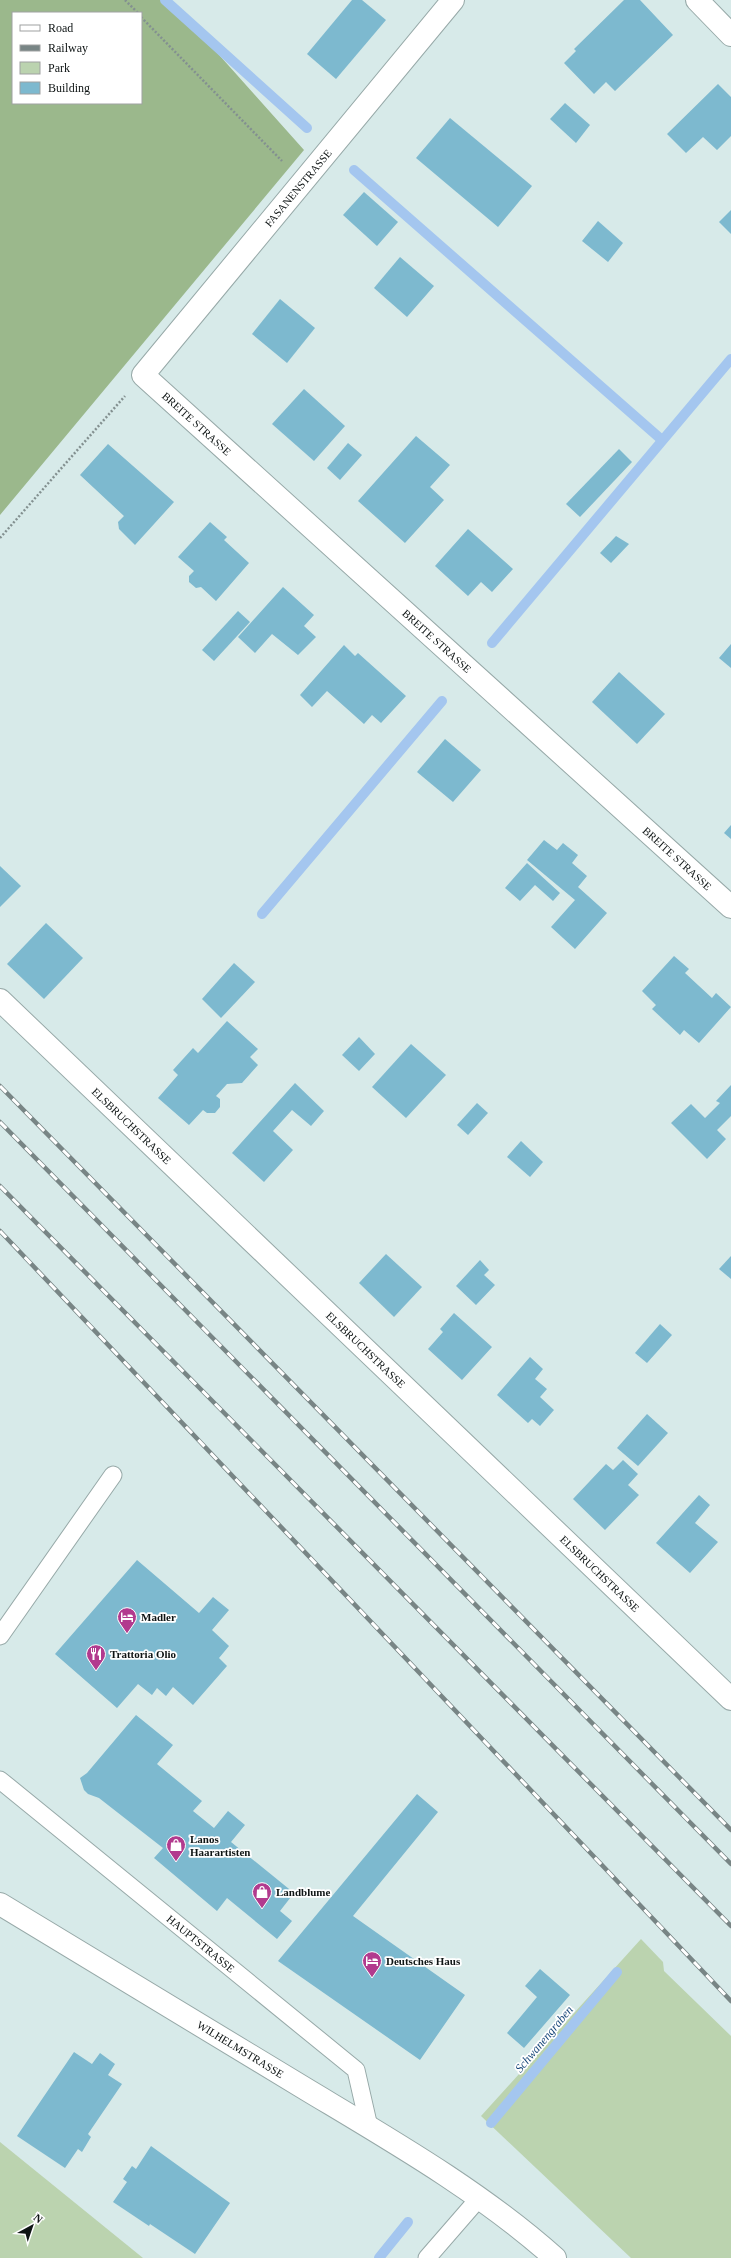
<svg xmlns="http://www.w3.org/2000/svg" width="731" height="2258" font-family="'Times New Roman',serif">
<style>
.green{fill:#bbd3af}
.forest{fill:#9bb88c;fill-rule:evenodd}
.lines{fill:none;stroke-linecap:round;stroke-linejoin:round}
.stream{stroke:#a4c6ef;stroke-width:10}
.building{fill:#7db9cf}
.service-casing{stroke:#97a9a8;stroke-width:19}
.minor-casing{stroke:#97a9a8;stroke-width:24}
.tertiary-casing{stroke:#97a9a8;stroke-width:24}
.path{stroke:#839090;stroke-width:2.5;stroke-dasharray:2 2;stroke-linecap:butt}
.service{stroke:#fff;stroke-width:17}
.minor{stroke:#fff;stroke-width:22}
.tertiary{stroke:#fff;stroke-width:22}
.rail-casing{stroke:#788585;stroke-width:4.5}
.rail{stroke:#fff;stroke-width:3;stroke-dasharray:9;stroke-linecap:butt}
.labels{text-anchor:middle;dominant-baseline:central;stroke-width:3.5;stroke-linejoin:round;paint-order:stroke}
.street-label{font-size:11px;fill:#0e1414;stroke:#fff}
.poi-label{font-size:11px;font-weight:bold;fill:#0e1414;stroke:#fff;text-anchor:start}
.water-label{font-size:12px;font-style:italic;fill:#184779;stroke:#fff}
</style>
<rect width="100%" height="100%" fill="#d7eae9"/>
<g class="green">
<polygon points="641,1939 663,1962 664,1971 731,2036 731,2258 631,2258 481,2116"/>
<polygon points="0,2142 143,2258 0,2258"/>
</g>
<path class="forest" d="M0,0H170L304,150L0,515ZM13,13H141V103H13Z"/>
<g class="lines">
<g class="stream">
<polyline points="165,0 307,128"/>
<polyline points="354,170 662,440"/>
<polyline points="492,643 731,359"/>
<polyline points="262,914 442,701"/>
<polyline points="491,2123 617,1972"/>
<polyline points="379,2258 408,2222"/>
</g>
</g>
<g class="building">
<polygon points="352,0 362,0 386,20 336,79 307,54"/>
<polygon points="624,0 640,0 673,35 615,91 606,82 594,94 564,63 576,51 574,49"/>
<polygon points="718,84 731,97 731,136 717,150 703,137 686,153 667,134"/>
<polygon points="565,103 590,125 576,143 550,119"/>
<polygon points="450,118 532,186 498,227 416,158"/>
<polygon points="364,192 398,222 377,246 343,215"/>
<polygon points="731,210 731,234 719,222"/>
<polygon points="598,221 623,243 608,262 582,241"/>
<polygon points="400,257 434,286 407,317 374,288"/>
<polygon points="280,299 315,328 287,363 252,334"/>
<polygon points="304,389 345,426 314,461 272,424"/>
<polygon points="416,436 450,465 430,487 444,500 405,543 358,501"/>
<polygon points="348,443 362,455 340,480 327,468"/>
<polygon points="108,444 174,502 135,545 119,529 118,522 124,516 80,475"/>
<polygon points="619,449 632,462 580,517 566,504"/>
<polygon points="210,522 227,537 224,540 249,563 216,601 201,587 196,588 189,582 189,576 194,571 178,557"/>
<polygon points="468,529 513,569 492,592 481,582 468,596 435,566"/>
<polygon points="616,536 629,544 611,563 600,553"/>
<polygon points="283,587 314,615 304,626 316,637 298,655 272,634 255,653 238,637"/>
<polygon points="238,611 250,622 214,661 202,650"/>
<polygon points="731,644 731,668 719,658"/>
<polygon points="344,645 355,656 358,653 406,696 381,723 372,715 364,724 327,691 312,707 300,695"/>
<polygon points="619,672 665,714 637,744 592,702"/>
<polygon points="445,739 481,770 453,802 417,772"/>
<polygon points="731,825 731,839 724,833"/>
<polygon points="544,840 557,850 563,843 578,855 572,863 587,876 578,887 607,913 575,949 551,927 575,900 527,860"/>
<polygon points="527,863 560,893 553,901 535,885 520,901 505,888"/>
<polygon points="0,866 21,886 0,907"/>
<polygon points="46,923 83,958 44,999 7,964"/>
<polygon points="674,956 689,969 685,973 712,998 716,993 731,1007 699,1043 684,1030 680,1035 652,1009 656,1005 642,991"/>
<polygon points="234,963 255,982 221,1018 202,999"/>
<polygon points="227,1021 258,1049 250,1057 258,1065 242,1083 227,1084 216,1096 220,1099 220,1107 215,1113 207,1113 203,1110 189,1125 158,1098 178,1075 173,1070 193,1048 198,1053"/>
<polygon points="359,1037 375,1054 359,1071 342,1055"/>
<polygon points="411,1044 446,1075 406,1118 372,1087"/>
<polygon points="295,1083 324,1111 311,1126 292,1110 273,1131 293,1150 264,1182 232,1153"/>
<polygon points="731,1085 731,1116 717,1130 726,1139 707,1159 671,1123 691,1104 705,1118 720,1103 716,1101"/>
<polygon points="477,1103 488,1113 468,1135 457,1125"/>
<polygon points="521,1141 543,1162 530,1177 507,1157"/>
<polygon points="386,1254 422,1287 394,1317 359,1283"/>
<polygon points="731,1256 731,1279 719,1269"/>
<polygon points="480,1260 489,1270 484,1275 495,1285 476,1305 456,1286"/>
<polygon points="454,1313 492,1347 462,1380 428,1349 443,1332 440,1329"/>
<polygon points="660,1324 672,1335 647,1363 635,1353"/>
<polygon points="530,1357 543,1369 535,1379 547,1389 540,1397 554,1410 540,1426 532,1419 528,1423 497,1395"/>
<polygon points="647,1414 668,1433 638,1466 617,1448"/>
<polygon points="623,1460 638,1474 628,1485 639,1495 605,1530 573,1499 606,1464 613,1470"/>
<polygon points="699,1495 710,1505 695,1523 718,1542 690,1573 656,1543"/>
<polygon points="137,1560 199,1613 213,1597 229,1610 212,1630 229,1646 219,1658 227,1666 193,1705 173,1687 166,1696 157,1688 152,1695 138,1684 117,1708 55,1654"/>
<polygon points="136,1715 173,1745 157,1764 202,1801 193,1811 214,1828 228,1811 245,1825 231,1842 294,1893 280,1911 292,1921 277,1939 227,1898 217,1911 154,1858 163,1848 99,1798 88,1794 84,1790 80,1778 87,1773"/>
<polygon points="417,1794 438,1812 353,1916 465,1995 420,2060 278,1961"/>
<polygon points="540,1969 570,1995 524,2048 507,2033 537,1997 525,1986"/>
<polygon points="74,2052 92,2064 100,2053 115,2064 108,2075 122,2084 88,2134 91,2137 82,2152 78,2149 65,2168 17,2136"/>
<polygon points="151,2146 230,2203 195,2254 150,2224 149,2226 113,2202 127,2182 123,2179 132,2166 136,2169"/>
</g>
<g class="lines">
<g class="service-casing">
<g id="service">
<polyline points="0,1636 113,1475"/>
<path id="s1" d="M0,1780L356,2070L369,2127"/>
<polyline points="427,2258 480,2197"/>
</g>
</g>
<g class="minor-casing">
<g id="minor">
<path id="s2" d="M453,0L143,375L731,907"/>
<polyline points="697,0 731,35"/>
<path id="s3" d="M0,1000L731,1699"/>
</g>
</g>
<g class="tertiary-casing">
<g id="tertiary">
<path id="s4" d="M0,1904C103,1966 206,2028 309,2091C394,2142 481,2192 555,2258"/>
</g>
</g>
<g class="path">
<polyline points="125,0 138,13"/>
<polyline points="141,17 282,161"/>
<polyline points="0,538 125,396"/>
</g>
<use href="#service" class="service"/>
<use href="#minor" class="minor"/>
<use href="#tertiary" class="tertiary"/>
<g class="rail-casing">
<g id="rail">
<polyline points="0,1086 731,1830"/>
<polyline points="0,1122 731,1864"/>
<polyline points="0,1186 731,1926"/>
<polyline points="0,1231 731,2001"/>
</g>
</g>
<use href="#rail" class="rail"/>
</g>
<defs>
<g id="hotel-pin" transform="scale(1)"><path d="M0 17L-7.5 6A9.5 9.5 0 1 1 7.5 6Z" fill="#b23a8e" stroke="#fff"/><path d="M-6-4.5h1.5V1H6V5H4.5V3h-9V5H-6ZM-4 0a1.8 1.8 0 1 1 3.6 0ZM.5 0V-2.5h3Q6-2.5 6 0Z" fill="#fff"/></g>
<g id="restaurant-pin" transform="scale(1)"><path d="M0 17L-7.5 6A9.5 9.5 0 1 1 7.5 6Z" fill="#b23a8e" stroke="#fff"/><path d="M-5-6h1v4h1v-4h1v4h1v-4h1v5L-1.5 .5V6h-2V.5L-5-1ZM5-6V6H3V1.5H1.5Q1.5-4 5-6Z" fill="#fff"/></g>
<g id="shop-pin" transform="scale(1)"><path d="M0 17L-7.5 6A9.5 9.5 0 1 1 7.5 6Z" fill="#b23a8e" stroke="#fff"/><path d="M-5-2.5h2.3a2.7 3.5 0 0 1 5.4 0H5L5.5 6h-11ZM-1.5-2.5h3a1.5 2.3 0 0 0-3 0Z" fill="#fff"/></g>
</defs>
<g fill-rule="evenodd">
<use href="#hotel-pin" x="127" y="1617"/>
<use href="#restaurant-pin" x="96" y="1654"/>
<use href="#shop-pin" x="176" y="1845"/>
<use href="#shop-pin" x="262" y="1892"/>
<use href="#hotel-pin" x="372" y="1961"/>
</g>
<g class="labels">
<g class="street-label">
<text transform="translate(298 188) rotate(-50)">FASANENSTRASSE</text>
<text stroke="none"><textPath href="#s2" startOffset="559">BREITE STRASSE</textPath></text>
<text stroke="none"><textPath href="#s2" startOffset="883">BREITE STRASSE</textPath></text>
<text stroke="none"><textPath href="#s2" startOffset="1207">BREITE STRASSE</textPath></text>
<text stroke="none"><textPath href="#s3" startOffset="182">ELSBRUCHSTRASSE</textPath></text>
<text stroke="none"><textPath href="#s3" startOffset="506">ELSBRUCHSTRASSE</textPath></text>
<text stroke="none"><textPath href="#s3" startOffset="830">ELSBRUCHSTRASSE</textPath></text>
<text stroke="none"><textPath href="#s1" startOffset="259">HAUPTSTRASSE</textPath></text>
<text stroke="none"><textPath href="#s4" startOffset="281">WILHELMSTRASSE</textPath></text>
</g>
<g class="poi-label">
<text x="141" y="1617">Madler</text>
<text x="110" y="1654">Trattoria Olio</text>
<text x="190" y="1839">Lanos<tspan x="190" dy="13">Haarartisten</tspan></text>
<text x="276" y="1892">Landblume</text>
<text x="386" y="1961">Deutsches Haus</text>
</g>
<g class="water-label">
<text transform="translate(544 2039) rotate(-50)">Schwanengraben</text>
</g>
</g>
<rect x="12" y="12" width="130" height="92" fill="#ffffff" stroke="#9fa1a1"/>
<rect x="20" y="25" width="20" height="6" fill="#ffffff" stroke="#9fa1a1"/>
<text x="48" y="32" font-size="12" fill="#0e1414">Road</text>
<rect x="20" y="45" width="20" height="6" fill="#788585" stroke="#9fa1a1"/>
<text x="48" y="52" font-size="12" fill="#0e1414">Railway</text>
<rect x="20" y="62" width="20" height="12" fill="#bbd3af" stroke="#9fa1a1"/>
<text x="48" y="72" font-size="12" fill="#0e1414">Park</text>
<rect x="20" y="82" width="20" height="12" fill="#7db9cf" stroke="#9fa1a1"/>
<text x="48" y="92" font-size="12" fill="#0e1414">Building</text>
<g transform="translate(32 2226) rotate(40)" stroke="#ffffff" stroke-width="3" paint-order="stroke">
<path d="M0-3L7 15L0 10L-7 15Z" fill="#0e1414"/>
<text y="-6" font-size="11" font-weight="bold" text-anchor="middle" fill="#0e1414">N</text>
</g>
</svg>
